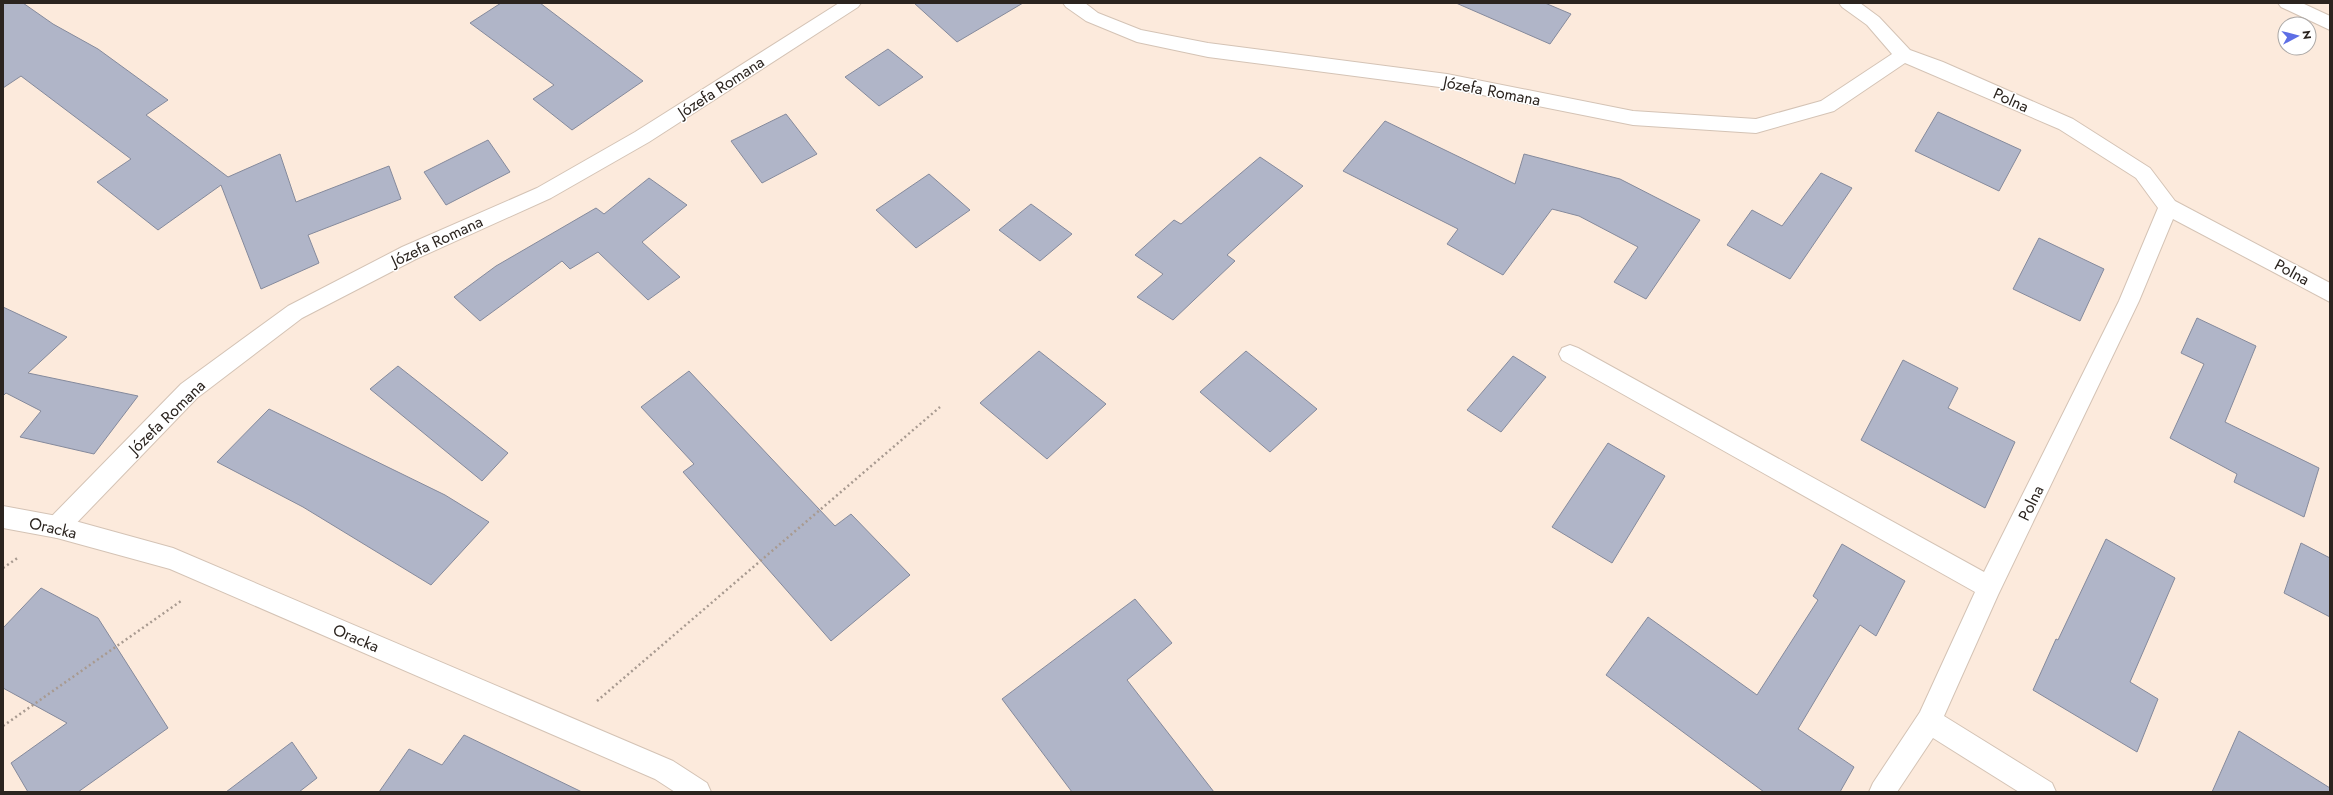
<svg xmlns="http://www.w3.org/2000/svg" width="2333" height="795" font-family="Jost,sans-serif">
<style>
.building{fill:#b0b5c8;stroke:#858a9c}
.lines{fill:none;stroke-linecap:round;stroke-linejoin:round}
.minor-casing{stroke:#d4c3b5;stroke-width:2}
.tertiary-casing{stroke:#d4c3b5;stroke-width:2}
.secondary-casing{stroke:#d4c3b5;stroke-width:2}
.path{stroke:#a89a90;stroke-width:2.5;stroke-dasharray:2 3;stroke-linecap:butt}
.minor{fill:#fff;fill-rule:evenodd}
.tertiary{fill:#fff;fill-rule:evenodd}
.secondary{fill:#fff;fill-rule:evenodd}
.labels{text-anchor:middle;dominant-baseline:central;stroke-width:3;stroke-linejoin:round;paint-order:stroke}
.street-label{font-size:16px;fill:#2b241f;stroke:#fff}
</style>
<rect width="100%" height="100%" fill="#fceadc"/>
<g class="building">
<polygon points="3,3 23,3 53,24 98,49 168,100 146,115 228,177 280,154 296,202 389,166 401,199 308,235 319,263 261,289 221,185 158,230 97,182 131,159 21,76 3,88"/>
<polygon points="501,3 540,3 643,81 572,130 533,99 554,85 470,23"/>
<polygon points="914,3 1023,3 957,42"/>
<polygon points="1456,3 1545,3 1571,14 1550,44"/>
<polygon points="888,49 923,77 879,106 845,77"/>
<polygon points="1938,112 2021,150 1999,191 1915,151"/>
<polygon points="786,114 817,154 762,183 731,141"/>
<polygon points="1385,121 1515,184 1524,154 1620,179 1700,220 1646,299 1614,282 1638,247 1579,216 1552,209 1503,275 1447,244 1458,229 1343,171"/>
<polygon points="488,140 510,172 446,205 424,172"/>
<polygon points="1260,157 1303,186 1227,255 1235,261 1173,320 1137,297 1163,274 1135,255 1174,220 1181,224"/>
<polygon points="1821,173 1852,188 1790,279 1727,245 1752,210 1782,226"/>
<polygon points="929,174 970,210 916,248 876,210"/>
<polygon points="649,178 687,205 642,242 680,277 648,300 598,252 570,269 562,261 480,321 454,297 496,266 596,208 604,214"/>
<polygon points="1031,204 1072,234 1040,261 999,230"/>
<polygon points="2039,238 2104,269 2080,321 2013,289"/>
<polygon points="3,307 67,337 28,373 138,396 94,454 20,437 41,411 6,393 3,396"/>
<polygon points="2197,318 2256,346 2225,422 2319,468 2304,517 2234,482 2237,474 2170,438 2204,364 2181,353"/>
<polygon points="1039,351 1106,404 1047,459 980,403"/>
<polygon points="1246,351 1317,409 1270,452 1200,392"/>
<polygon points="1513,356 1546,377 1501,432 1467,410"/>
<polygon points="1903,360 1958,388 1948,408 2015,442 1985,508 1861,440"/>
<polygon points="398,366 508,453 482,481 370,389"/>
<polygon points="689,371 835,526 851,514 910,575 831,641 683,472 694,464 641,407"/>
<polygon points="269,409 445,495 489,522 431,585 303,507 217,462"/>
<polygon points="1608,443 1665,476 1612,563 1552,527"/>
<polygon points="2106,539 2175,578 2130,682 2158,699 2137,752 2033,690 2056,639 2058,640"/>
<polygon points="2301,543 2330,558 2330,617 2284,593"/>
<polygon points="1842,544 1905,581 1876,636 1860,625 1798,729 1854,767 1840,792 1764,792 1606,675 1648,617 1757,695 1818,600 1813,596"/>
<polygon points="41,588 98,618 168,728 78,792 28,792 11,763 67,723 3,688 3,628"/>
<polygon points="1135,599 1172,643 1127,680 1214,792 1072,792 1002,699"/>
<polygon points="2239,731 2330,788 2330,792 2212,792"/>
<polygon points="464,735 582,792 379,792 409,749 442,765"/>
<polygon points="292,742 317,778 299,792 226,792"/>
</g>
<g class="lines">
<g class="minor-casing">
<g id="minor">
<polygon points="839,3 861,3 858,7 649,142 551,198 416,259 302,318 197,398 65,535 57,538 49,535 45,527 49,519 181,384 288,306 402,247 537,188 635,132"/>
<polygon points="1063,3 1085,3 1098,13 1141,30 1208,43 1447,74 1633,111 1756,119 1821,101 1892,54 1867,25 1842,7 1839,3 1860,3 1879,17 1910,50 1943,62 2073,119 2150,168 2175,201 2330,283 2330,302 2173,219 2139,301 1998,595 1944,716 2052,783 2056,792 2019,792 1933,738 1897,792 1869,792 1873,783 1920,712 1975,592 1562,360 1559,354 1562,348 1570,345 1578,348 1984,572 2119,301 2158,208 2136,178 2059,129 1905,63 1834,111 1756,133 1633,125 1447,88 1208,57 1137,42 1086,21 1066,7"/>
</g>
</g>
<g class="tertiary-casing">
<polygon id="tertiary" points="3,506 57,516 173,548 673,761 707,783 711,792 675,792 655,779 170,569 57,538 3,528"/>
</g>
<g class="secondary-casing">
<polygon id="secondary" points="2278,3 2302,3 2330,16 2330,30 2281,7"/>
</g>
<g class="path">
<polyline points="3,568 19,557"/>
<polyline points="597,701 940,407"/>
<polyline points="3,726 181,601"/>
</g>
<use href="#minor" class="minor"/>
<use href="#tertiary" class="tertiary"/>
<use href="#secondary" class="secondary"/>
</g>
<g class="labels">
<g class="street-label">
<text transform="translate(721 87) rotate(-33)">Józefa Romana</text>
<text transform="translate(1492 91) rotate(11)">Józefa Romana</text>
<text transform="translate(2011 100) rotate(24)">Polna</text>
<text transform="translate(437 241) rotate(-25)">Józefa Romana</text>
<text transform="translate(2292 272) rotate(28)">Polna</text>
<text transform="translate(167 417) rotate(-44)">Józefa Romana</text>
<text transform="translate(2031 503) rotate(-64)">Polna</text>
<text transform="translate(53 528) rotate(13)">Oracka</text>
<text transform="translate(356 638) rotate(23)">Oracka</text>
</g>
</g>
<rect width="2333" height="795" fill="none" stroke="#2b241f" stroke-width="8"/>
<g transform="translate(2297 36) rotate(83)"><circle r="19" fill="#ffffff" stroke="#aaa7a5"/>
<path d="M0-3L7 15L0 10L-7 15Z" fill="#5d6ee5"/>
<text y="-6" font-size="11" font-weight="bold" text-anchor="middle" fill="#2b241f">N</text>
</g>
</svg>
